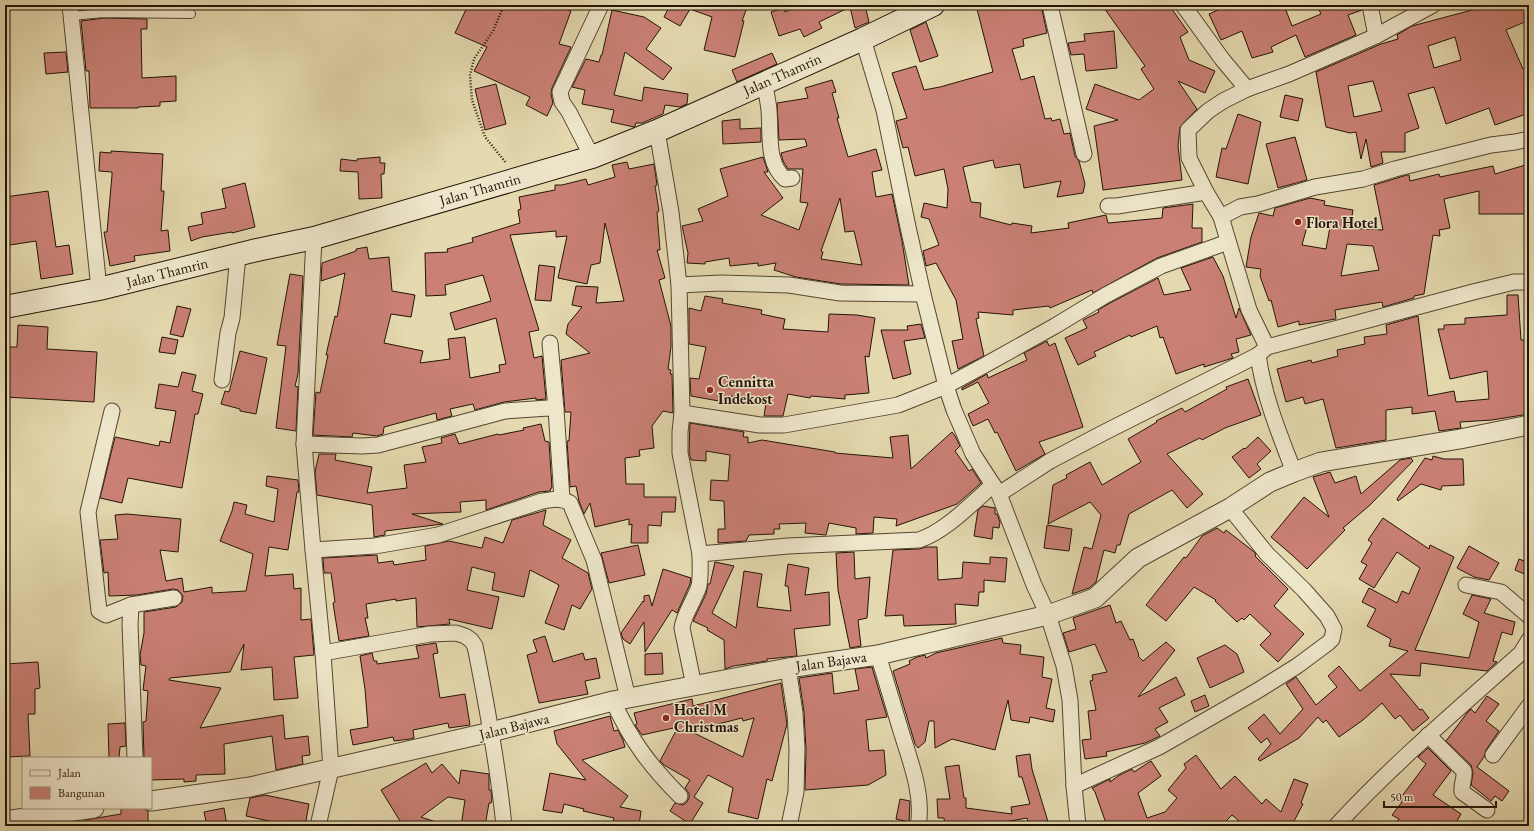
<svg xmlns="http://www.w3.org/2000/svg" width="1534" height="831" font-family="'EB Garamond',serif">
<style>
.building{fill:#ca8075;stroke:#231407;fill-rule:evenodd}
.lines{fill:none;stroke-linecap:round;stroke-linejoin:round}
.service-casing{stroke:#544531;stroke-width:10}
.minor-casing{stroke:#544531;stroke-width:17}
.tertiary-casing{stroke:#544531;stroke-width:21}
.secondary-casing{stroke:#231407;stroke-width:24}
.path{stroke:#231407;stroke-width:2.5;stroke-dasharray:1 2;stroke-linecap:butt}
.service{stroke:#eee6cb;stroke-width:8}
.minor{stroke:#eee6cb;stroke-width:15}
.tertiary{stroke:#eee6cb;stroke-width:19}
.secondary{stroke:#eee6cb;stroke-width:22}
.poi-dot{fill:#8f2418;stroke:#eee6cb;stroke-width:1.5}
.labels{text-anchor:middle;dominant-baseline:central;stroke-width:3;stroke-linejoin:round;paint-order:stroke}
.street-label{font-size:15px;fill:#231407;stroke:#eee6cb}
.poi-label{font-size:15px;font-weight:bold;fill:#231407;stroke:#eee6cb;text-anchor:start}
</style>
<rect width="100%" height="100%" fill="#e5d9af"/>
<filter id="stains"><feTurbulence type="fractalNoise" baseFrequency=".005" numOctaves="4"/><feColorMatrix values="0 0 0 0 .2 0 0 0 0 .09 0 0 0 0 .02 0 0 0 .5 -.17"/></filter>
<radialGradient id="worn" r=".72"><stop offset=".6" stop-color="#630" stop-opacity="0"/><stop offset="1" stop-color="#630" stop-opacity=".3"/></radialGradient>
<g class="building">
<polygon points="79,5 131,5 131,8 104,8 80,10"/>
<polygon points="468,5 554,5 571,11 559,44 571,47 552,88 551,94 553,103 547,116 526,105 530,97 474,71 487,47 455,33"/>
<polygon points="670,5 748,5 742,21 744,21 735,57 704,50 712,17 690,9 680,26 664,17"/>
<polygon points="800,5 865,5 869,22 855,28 850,7 819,22 822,28 804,37 800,29 779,36 771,12 784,8 785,12"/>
<polygon points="976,5 1041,5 1047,33 1023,39 1024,46 1012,49 1021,80 1034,76 1045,119 1051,118 1052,121 1060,119 1064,134 1070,133 1075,156 1079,161 1085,184 1083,193 1057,197 1061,181 1024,188 1020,164 995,168 993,160 963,167 971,202 981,203 980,217 1011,225 1012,223 1032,226 1031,233 1069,228 1068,223 1106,215 1108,223 1162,218 1163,208 1193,204 1192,228 1202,228 1202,242 1157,258 1093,293 1092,290 1050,308 1049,306 1013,310 1013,315 978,312 979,318 976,319 984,356 958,369 952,341 963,339 956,300 936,263 926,266 923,251 939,245 929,219 921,217 924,203 947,208 948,189 944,169 915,176 908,147 903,148 896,121 907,118 892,73 916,66 924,90 940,87 993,72"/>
<polygon points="1102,5 1169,5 1188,32 1180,37 1189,60 1215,71 1205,93 1178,81 1197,109 1180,127 1178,146 1182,180 1103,190 1094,126 1118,120 1086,109 1095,84 1139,100 1154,89 1141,69 1145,66"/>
<polygon points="1229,5 1284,5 1292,26 1321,14 1317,5 1361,5 1362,10 1348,15 1356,35 1305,57 1296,35 1271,47 1273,52 1252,58 1242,31 1221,40 1209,14"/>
<path d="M1491,5H1529V11L1524,14L1527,21L1506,30L1523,69L1529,66V113L1495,125L1489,108L1446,124L1434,87L1408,94L1419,128L1405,133V152H1381L1383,163L1371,167L1366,139L1361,159L1356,132L1350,133L1326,127L1316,72L1381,44L1398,39L1397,35L1412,26ZM1455,37L1461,60L1434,68L1428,46ZM1373,81L1382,111L1354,117L1348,86Z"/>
<polygon points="612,10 644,17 661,28 646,49 672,68 663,80 625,52 614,95 642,101 644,87 688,94 687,104 680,107 665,105 663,114 642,123 636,123 635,126 634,127 611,122 614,110 582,104 585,90 572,87 586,59 599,62 601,55 602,55"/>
<polygon points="104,18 147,19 147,29 141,29 142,78 176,76 176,101 160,102 160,106 138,107 138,108 90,108 89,71 86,71 81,21"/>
<polygon points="926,22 938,56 920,62 910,30"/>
<polygon points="1114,31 1117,68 1086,71 1084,54 1071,55 1068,43 1085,41 1084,34"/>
<polygon points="66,52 68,72 46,74 44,53"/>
<polygon points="772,53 777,64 737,82 732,70"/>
<path d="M832,80L836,92L832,93L839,118H837L848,157L876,149L882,170L872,172L876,197L892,194L902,241L909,285L841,284L796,277L774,270L776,263L758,266V263L730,266L729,258L705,262V264L687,263L688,253L682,226L703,221L698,209L728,196L720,169L763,157L768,172H764L783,198L761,215L799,230L808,203L800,202L803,169H788L783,161L781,153L807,146L805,139L779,140L777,103L808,98L805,88ZM840,198L845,232L854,231L862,265L821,259L823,252L821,251Z"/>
<polygon points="496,84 506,124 485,130 475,89"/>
<polygon points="1285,95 1303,99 1298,121 1280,117"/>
<polygon points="1238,114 1261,122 1248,184 1216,177 1222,148 1226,149"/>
<polygon points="740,119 740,129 761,128 761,142 723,144 722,121"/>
<polygon points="1295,137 1307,180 1278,188 1266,144"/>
<polygon points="111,151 163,154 161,191 164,191 161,231 168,230 170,251 134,256 135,261 110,266 104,232 107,232 112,175 112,172 99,171 100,152 111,153"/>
<polygon points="380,157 380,163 385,163 384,174 381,174 382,198 359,199 358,172 340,171 341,159 357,161 357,159"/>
<polygon points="627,162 629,169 654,164 657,185 655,186 659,211 657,212 660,250 657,250 665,278 659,280 671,326 671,347 668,369 671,370 670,374 672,374 673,413 663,411 652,426 654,448 639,450 640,456 625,458 626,484 644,484 644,497 676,497 675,512 662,512 661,526 648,525 648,543 631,543 632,524 629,525 629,519 595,527 590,503 584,514 579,501 576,486 570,487 567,441 569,441 571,412 565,412 561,360 590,353 566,334 568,324 582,307 572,305 576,286 598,287 596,303 624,301 605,223 600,263 591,265 587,284 558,278 567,236 556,237 556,231 510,235 539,330 529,332 534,358 542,356 546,399 536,400 536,398 504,402 475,410 473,404 450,409 452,416 437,420 436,413 384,427 383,434 377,436 353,433 352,437 313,435 316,392 320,393 328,355 326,355 335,316 337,317 345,273 321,281 322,263 356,251 356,249 367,247 369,259 389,257 392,291 415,295 411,317 391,314 384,343 423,351 420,363 450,359 448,339 465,337 470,378 500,372 499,365 506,364 496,318 455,330 450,313 491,301 483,275 445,285 446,295 426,296 425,253 448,252 447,249 473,242 472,238 520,223 518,210 521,209 519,197 555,190 555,185 562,185 586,179 588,185 615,177 612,165"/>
<path d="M1529,164V214H1479V191L1444,199L1450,228L1439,230L1440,236L1433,235L1424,294L1414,296V298L1383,307L1382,302L1335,310L1336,319L1299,325V321L1278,327L1271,300L1269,301L1260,276L1261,269L1246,267L1251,237L1259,213L1273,216L1275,208L1310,198L1325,201L1324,205L1353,210L1350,228L1383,230L1374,185L1407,175H1409L1410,181L1439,174L1440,177L1493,166L1495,174ZM1308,223L1330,227L1326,249L1302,245ZM1347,244L1373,246L1379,270L1341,276Z"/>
<polygon points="245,183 255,227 232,233 232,232 202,237 191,241 188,227 203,224 201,213 226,208 222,189"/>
<polygon points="48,191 56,247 69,245 73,274 41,279 36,241 10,245 5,211 5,197"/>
<polygon points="1213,257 1223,276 1236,318 1239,308 1251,335 1236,339 1239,352 1231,354 1233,358 1204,367 1204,364 1176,374 1163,337 1160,338 1157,326 1131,337 1130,335 1094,352 1096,356 1078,365 1065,338 1087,328 1083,320 1099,312 1098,310 1110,303 1158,278 1164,295 1191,290 1181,268"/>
<polygon points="539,265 555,267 551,301 535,300"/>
<polygon points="290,274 303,276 298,374 295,386 298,387 296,431 276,428 286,346 277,345"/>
<polygon points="1507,295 1518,295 1521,340 1529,340 1529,365 1525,365 1529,414 1492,420 1460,422 1461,428 1439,431 1435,411 1412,414 1412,407 1386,410 1386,440 1336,448 1323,399 1305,404 1303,397 1286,402 1277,369 1311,360 1312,363 1338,356 1337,350 1365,344 1364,337 1387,334 1386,325 1418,316 1428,396 1454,391 1456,402 1489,399 1487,371 1450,379 1438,329 1444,329 1444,325 1465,324 1465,318 1507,315"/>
<polygon points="705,296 723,299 722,303 762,310 761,314 785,319 783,329 828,332 829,314 857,315 875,318 869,357 865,356 869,393 845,395 845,399 811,396 810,398 788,394 783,416 764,416 766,403 731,396 730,403 691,396 690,378 699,379 706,347 689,344 689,308 701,311"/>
<polygon points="177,306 191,309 183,337 170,334"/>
<polygon points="921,324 925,338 904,341 911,374 893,379 881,330 908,330 907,326"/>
<polygon points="18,325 48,327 47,349 97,352 94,402 5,397 5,357 8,357 9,347 17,347"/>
<polygon points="162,337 178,340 175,354 159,352"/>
<polygon points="1047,341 1049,346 1055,343 1083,427 1039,442 1045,454 1016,471 997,432 995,433 988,419 973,426 968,414 989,403 978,382 962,390 962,388 987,374 988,378 1027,360 1024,353"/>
<polygon points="240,351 267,358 256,414 240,411 240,409 221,404 225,391 229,392"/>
<polygon points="182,372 196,375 192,391 203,394 198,414 195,414 182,488 128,478 122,503 100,498 115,437 159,446 160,441 170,443 176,411 155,408 159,384 178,387"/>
<polygon points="1248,379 1261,415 1225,428 1202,440 1200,438 1167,454 1203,494 1187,508 1172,490 1129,514 1120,545 1117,545 1115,553 1104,550 1096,582 1089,588 1072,594 1084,547 1092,549 1101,515 1090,502 1048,524 1053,485 1067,478 1066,475 1090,462 1102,485 1141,462 1128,439 1157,422 1156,421 1182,408 1185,412 1227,389 1226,387"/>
<polygon points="690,423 744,432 743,437 748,437 748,443 762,440 835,452 835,453 893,458 890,437 908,435 911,469 952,432 955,436 960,446 955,451 969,471 972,469 981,483 957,504 896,526 897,519 874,517 873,533 856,534 856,528 829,523 826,535 805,533 806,523 779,524 780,529 774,529 774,534 749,535 746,541 718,543 718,529 725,529 724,501 710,500 711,480 728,481 730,455 706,451 706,461 691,460 689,452"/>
<polygon points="541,424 545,441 549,442 552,488 551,488 550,491 539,492 486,510 486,500 460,502 461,512 412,514 443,524 385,531 385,535 374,537 372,505 317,495 315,472 319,454 336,454 335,460 372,467 367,493 407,488 404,465 426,462 422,447 442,443 441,438 455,434 459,444 498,434 499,435 524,430 523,428"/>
<polygon points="1258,437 1271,451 1257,464 1261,469 1249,478 1232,457 1244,448 1245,449"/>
<polygon points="1433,456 1444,459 1463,459 1464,485 1442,486 1441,490 1421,484 1398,501 1397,499 1425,458 1432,460"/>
<polygon points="1411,458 1413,461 1370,505 1343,528 1345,530 1307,569 1292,555 1271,537 1304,497 1329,517 1313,477 1330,472 1335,483 1356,476 1361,494 1400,460"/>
<polygon points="267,476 298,480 299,492 297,492 288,550 269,547 265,576 293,574 294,589 301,588 301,620 311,619 314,655 294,657 298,698 274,700 272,667 241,670 244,644 230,672 170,678 169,680 221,688 200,728 283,715 285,739 308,736 310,755 302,756 303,764 276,770 272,736 224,744 225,774 196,775 196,781 184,782 184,779 151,780 151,758 144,758 143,722 146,721 148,691 143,690 146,666 141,665 140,655 144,633 144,612 176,607 182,602 183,596 178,590 173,589 137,595 109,596 108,572 104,573 100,540 118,539 115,515 127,514 181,519 178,552 160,550 166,581 182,578 184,592 212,587 212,593 246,591 253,554 220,541 232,511 234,502 247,505 245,514 274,522 278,489 266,486"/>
<polygon points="983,506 995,508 995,514 997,514 1000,522 999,528 993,527 992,539 974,536 978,510"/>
<polygon points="546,510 543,525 571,540 562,558 588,573 592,589 580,609 572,605 564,630 545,623 559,585 530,570 524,597 492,590 495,573 472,567 467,590 499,597 492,629 449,619 450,624 417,627 416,598 396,601 396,599 366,604 368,618 365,618 369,636 339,641 333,603 335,602 331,573 324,573 323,558 377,555 378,563 393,561 394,565 426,560 425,546 449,541 482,548 485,537 503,543 512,520"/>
<polygon points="1383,518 1429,549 1430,545 1454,557 1415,650 1469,658 1479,622 1463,614 1472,595 1491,599 1484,613 1515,622 1512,635 1502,632 1493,661 1497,662 1487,671 1421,663 1420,676 1390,674 1420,710 1422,709 1429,718 1413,731 1400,715 1395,719 1382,703 1363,720 1339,737 1326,720 1323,723 1318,717 1299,738 1260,761 1258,759 1271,744 1267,738 1261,743 1248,728 1264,714 1280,734 1303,709 1286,684 1296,677 1316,705 1337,687 1328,676 1339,666 1360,691 1408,651 1389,646 1391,639 1367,626 1376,609 1362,602 1369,588 1397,603 1402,591 1409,594 1420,568 1397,552 1374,588 1359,579 1367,565 1361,562 1372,543 1368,540"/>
<polygon points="1047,525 1072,529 1069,551 1044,548"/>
<polygon points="1217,528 1224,533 1226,530 1253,551 1256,554 1255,556 1288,589 1274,606 1304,634 1278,662 1260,645 1271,634 1250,614 1244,620 1242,618 1237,622 1215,601 1216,600 1194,587 1166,621 1146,605 1184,557 1186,558 1202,536"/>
<polygon points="638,545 645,575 609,583 601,553"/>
<polygon points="1469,546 1499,563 1489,580 1474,577 1457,568"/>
<polygon points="926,547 937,547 938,580 962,578 963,562 990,564 990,557 1007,558 1005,582 984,580 984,592 979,592 978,606 955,604 956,624 904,626 903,615 885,616 893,550 919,549"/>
<polygon points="854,552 855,579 870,577 867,618 858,620 861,646 850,648 838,590 836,553"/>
<polygon points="1519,559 1529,563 1529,576 1515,570"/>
<polygon points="715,562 734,566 712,613 736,628 744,571 762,574 757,607 791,611 788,586 785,586 788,564 809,568 805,595 829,592 830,625 794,629 797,656 767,659 767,661 733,666 725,669 724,640 707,630 708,628 693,621 706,594 708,584 710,584"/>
<polygon points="663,569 691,578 690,584 677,613 672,610 645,652 644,622 630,644 623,639 621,633 643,601 644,602 644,596 649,595 652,606"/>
<polygon points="1110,605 1116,623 1121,621 1130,640 1133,639 1139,655 1138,656 1143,661 1166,642 1175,650 1138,697 1176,677 1185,695 1159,708 1168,722 1155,729 1160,736 1145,743 1106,752 1107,756 1085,759 1082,740 1091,739 1088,711 1096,710 1090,681 1093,680 1092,675 1107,672 1095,644 1069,652 1063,633 1076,629 1073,618"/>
<polygon points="545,636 553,662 583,653 585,660 596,658 600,678 585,681 588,694 539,703 527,655 537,652 533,640"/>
<polygon points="1002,638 1003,643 1021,645 1020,654 1044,657 1042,677 1052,679 1046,708 1055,710 1053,722 1030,717 1029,723 1011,720 1008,700 995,750 952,739 935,748 934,721 929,721 925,742 918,748 915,744 893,671 910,664 909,661 917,657 925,655 926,658 936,653"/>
<polygon points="436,643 438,653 433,654 440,698 465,694 470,725 449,728 448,723 413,730 414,738 410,739 394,741 393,737 353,745 350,730 368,727 365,689 360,656 372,653 374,661 377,661 377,664 419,658 416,646"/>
<polygon points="1225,645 1237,654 1244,672 1210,688 1197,658"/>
<polygon points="662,653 663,674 645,675 645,654"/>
<polygon points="38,662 40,688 35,689 35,714 28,714 30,756 5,757 5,664"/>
<polygon points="872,667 887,717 866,720 869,751 884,750 886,775 868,785 805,790 806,749 804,712 799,678 832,673 834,694 859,690 855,669"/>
<path d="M781,683L787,724L772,781L767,779L758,819L728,812L733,788L708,775L694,797L703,803L690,824L670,811L675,803L683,805L687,802L689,798V793L685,788L690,780L664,765L660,761L678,727L642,735L635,725L637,724L634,713L692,699L693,706ZM742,718L743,721L754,718L743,757L690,731Z"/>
<polygon points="1205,695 1209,706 1195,712 1191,701"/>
<polygon points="1487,696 1499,704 1486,721 1499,731 1486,750 1484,757 1477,767 1509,791 1502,801 1495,796 1491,801 1471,785 1473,773 1471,765 1446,741 1467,713 1471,709 1475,713"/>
<polygon points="610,716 614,731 618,730 623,740 625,747 582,760 628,796 620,807 641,811 639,826 612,826 614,818 583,811 584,809 564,804 562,813 543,810 550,773 586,780 557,744 554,731"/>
<polygon points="125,723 126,746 120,747 119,758 109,758 108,724"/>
<polygon points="1428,748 1451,771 1433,795 1461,814 1454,826 1394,826 1399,819 1392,815 1402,802 1399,800 1426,764 1418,757"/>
<polygon points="1030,754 1032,769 1049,825 1029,826 1027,818 999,823 998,826 967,824 967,826 945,826 944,818 938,818 937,799 950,799 945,767 959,765 964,798 966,798 966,808 1012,814 1011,807 1030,804 1022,777 1019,777 1016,756"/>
<polygon points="1196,755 1221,789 1235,776 1262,804 1266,799 1281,812 1294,779 1308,784 1301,803 1303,804 1293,823 1297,826 1270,826 1264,823 1261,826 1245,826 1232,815 1221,826 1107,826 1095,792 1092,788 1110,779 1110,782 1118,776 1132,769 1134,772 1151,761 1161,776 1138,793 1147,818 1165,812 1177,798 1168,790 1186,768 1184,764"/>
<polygon points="426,763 432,773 442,764 459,784 461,770 489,774 489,790 491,790 492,798 491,803 489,803 485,826 461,826 465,800 448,797 421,817 442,824 441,826 403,826 381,790"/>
<polygon points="265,795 309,804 305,826 292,826 246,816 250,798"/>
<polygon points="900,799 910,801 909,822 896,819"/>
<polygon points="121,808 143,808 148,811 148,826 85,826 85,820 121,814"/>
<polygon points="224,808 227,826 207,826 204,812"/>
</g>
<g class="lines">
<g class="service-casing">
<polyline id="service" points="71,16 104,13 191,14"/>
</g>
<g class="minor-casing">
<g id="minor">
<polyline points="70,5 99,289"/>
<polyline points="1050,5 1084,154"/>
<polyline points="1183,5 1222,59 1247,89"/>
<polyline points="1370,5 1376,36"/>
<polyline points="863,39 884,110 908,227 923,294 946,386 954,410 973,454 999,494 1034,585 1048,615 1064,666 1070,700 1074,786 1078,826"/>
<path d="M764,82C766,91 768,101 769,110C771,133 766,163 785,179L792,178"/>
<path d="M657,131L671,212L679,285L682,413L680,432V453L700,554L788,546L919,540C945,532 972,503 993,485"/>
<polyline points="592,157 569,112 562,102 560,92 601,5"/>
<polyline points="1108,206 1117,206 1206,192"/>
<polyline points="1221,217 1240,207 1258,204 1315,187 1363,179 1395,169 1491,145 1515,142 1529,139"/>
<polyline points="314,238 304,444 313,550 323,653 331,769 318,826"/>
<polyline points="679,285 721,283 789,285 840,293 923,294"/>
<polyline points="550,343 556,409"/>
<polyline points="1267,347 1249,310 1221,217 1206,192 1189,158 1188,130 1208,111 1223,101 1247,89 1289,74 1376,36 1433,5"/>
<path d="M1258,355C1264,397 1279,433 1294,472"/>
<polyline points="222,380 228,333 232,318 238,255"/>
<polyline points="112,411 88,512 99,611 106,615 131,605 130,624 135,758"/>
<polyline points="682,413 760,425 784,425 898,405 946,386 985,365 1055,326 1106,295 1161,266 1228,242"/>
<polyline points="304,444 362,446 378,445 505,411 548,408 556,409 562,499"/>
<polyline points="999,494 1050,461 1103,433 1258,355 1267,347 1473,292 1514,282 1529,282"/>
<path d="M313,550L375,546L438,535L542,501C551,500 561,497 570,503L594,560L628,698"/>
<polyline points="1466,585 1501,592 1529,616"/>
<polyline points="131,605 174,598"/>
<path d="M323,653L430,634L456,633L465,636L471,640L475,646C487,706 498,765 504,826"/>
<path d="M878,655C886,680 893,705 901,731C910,761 924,795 918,826"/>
<polyline points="788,668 795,713 797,749 796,792 789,826"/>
<path d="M694,686L682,628C683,616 695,599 699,586C701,576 700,564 700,554"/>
<path d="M613,701C630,739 650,766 680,796"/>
<path d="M1428,735L1464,771C1465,779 1461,784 1462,792L1487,810"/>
<polyline points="1493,755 1529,706"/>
<polyline points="1074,786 1159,747 1257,691 1297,666 1328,643 1332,639 1334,629 1327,616 1304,590 1267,554 1230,508"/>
<path d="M1336,826C1393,764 1458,709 1521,653L1529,640"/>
</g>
</g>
<g class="tertiary-casing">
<g id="tertiary">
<polyline points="151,801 250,787 491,732 613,701 788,668 878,655 1048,615 1095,598 1138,558 1230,508 1270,482 1294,472 1321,462 1460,439 1529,425"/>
<polyline points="5,821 94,808"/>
</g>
</g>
<g class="secondary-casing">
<polyline id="secondary" points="5,307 99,289 257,250 314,238 592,157 657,131 863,39 933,5"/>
</g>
<polyline class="path" points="504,5 493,31 474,59 470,75 472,100 485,137 506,163"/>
<use href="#service" class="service"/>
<use href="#minor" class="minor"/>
<use href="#tertiary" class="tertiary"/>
<use href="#secondary" class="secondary"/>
</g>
<g class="poi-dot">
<circle cx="1298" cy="222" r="4"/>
<circle cx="710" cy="390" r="4"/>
<circle cx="666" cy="718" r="4"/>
</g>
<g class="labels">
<g class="street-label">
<text transform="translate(782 74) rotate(-24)">Jalan Thamrin</text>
<text transform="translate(480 189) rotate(-16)">Jalan Thamrin</text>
<text transform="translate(167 272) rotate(-14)">Jalan Thamrin</text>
<text transform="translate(831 661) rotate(-8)">Jalan Bajawa</text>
<text transform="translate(514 726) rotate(-14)">Jalan Bajawa</text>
</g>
<g class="poi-label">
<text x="1306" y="222">Flora Hotel</text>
<text x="718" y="381">Cennitta<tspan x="718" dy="17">Indekost</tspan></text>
<text x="674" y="709">Hotel M<tspan x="674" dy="17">Christmas</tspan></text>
</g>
</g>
<rect width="1534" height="831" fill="none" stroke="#e5d9af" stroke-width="20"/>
<rect x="6" y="6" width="1522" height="819" fill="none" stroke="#231407" stroke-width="2"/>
<rect x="10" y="10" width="1514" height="811" fill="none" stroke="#231407"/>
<rect x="22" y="757" width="130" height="52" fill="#eee6cb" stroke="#9d927d"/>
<rect x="30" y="770" width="20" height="6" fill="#eee6cb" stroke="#9d927d"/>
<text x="58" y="777" font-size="12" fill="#231407">Jalan</text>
<rect x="30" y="787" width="20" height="12" fill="#ca8075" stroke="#9d927d"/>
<text x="58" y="797" font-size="12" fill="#231407">Bangunan</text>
<path d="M1384 801v6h112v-6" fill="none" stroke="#231407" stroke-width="2"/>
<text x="1390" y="801" font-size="12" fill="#231407" stroke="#eee6cb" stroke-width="3" paint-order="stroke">50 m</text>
<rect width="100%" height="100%" filter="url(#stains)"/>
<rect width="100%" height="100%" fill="url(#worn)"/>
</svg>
